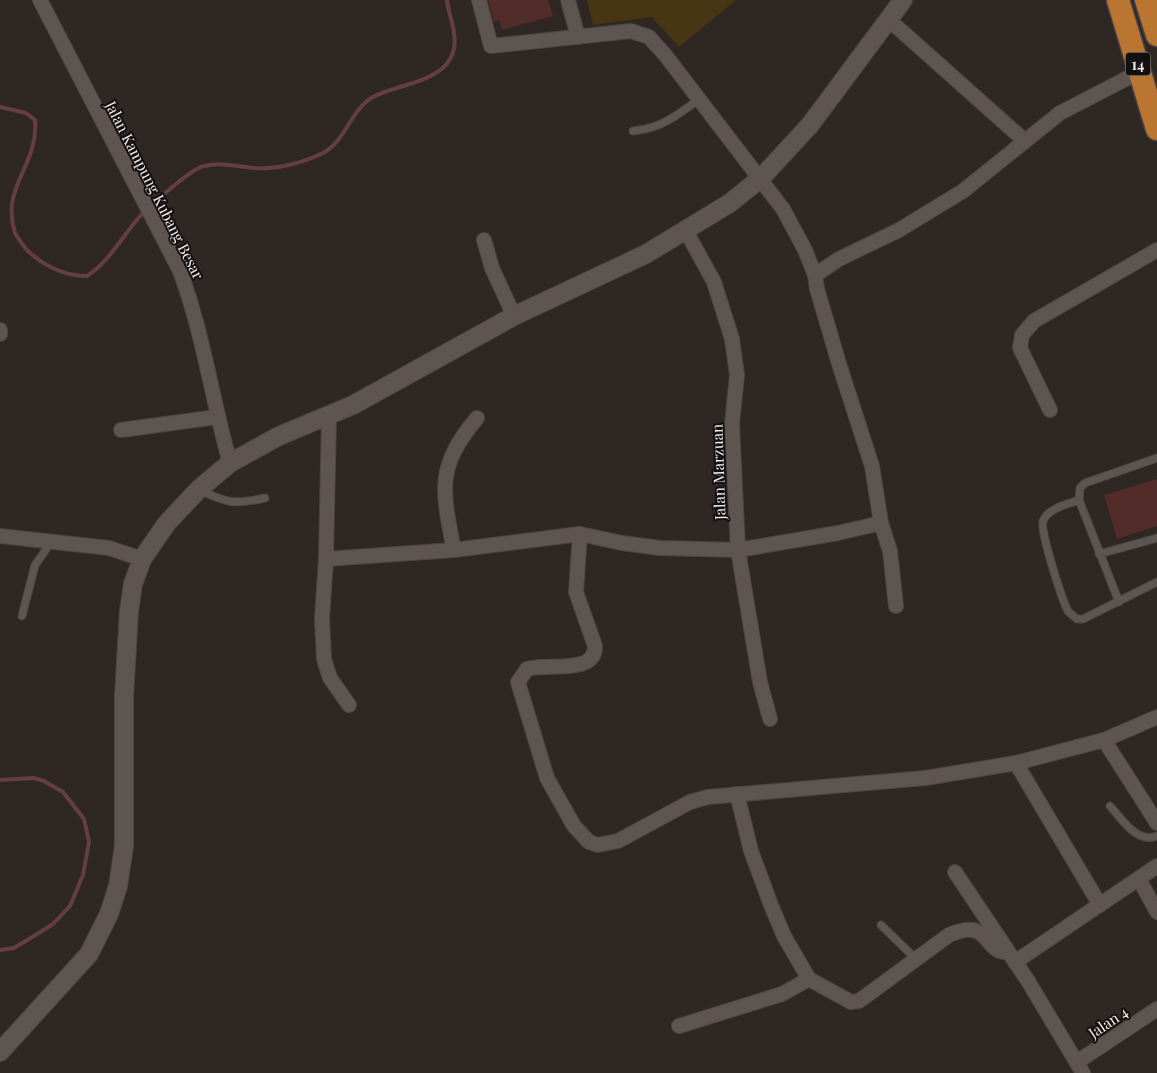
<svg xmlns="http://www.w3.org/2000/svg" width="1157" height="1073" font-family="'Playfair Display',serif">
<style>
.green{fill:#473514}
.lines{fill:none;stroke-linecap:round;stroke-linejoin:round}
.stream{stroke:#653e45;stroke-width:4}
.building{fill:#512c29}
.service-casing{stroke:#4c4543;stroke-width:9}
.minor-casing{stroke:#4c4543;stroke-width:16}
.tertiary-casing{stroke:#4c4543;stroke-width:20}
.trunk-casing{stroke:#4c4543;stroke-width:25}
.service{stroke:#5e5551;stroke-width:7}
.minor{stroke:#5e5551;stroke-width:14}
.tertiary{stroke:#5e5551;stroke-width:18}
.trunk{stroke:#ba7630;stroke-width:22}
.labels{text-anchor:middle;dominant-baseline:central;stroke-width:4;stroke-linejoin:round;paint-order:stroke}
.shield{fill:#14100f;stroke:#b1acaa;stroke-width:1}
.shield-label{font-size:14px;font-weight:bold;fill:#f4efec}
.street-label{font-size:15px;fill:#f4efec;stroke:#14100f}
</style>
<rect width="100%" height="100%" fill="#2f2723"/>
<polygon class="green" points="587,0 736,0 679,47 652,17 593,25"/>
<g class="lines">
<g class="stream">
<path d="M0,107L26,113L35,120C39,166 0,186 15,233C19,240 23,246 29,252C46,267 64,276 87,276C110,261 123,235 141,215"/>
<path d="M155,202C164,194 195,167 204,166C220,162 236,166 253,168C275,170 303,163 323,153C346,141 350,110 373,97C400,82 462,82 454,33C453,22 448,12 447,0"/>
<polyline points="0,780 33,778 44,781 63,792 84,819 89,842 83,875 70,906 53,924 34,936 14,948 0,950"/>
</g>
</g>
<g class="building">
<polygon points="488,0 548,0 553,16 502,30 499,20 494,22"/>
<polygon points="1157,479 1157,526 1117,539 1104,495"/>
</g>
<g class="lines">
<g class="service-casing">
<g id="service">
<path d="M633,131C660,129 678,115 699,99"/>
<path d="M199,490C228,503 233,505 265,498"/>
<polyline points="1079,500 1080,488 1085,483 1157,458"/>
<polyline points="1099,554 1157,538"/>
<path d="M1119,602L1079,500C1068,504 1048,508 1043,521C1040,531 1062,600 1068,611C1070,614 1074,616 1077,619H1083L1157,582"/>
<polyline points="22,616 35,565 52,541"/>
<path d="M1110,806C1122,819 1137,844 1157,836"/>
<polyline points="881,925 916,959"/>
</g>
</g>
<g class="minor-casing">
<g id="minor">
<path d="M40,0L180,271C203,333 212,399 230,463"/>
<polyline points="479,0 491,46 631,31 649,37 666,56 783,209 805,250 815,275 817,289 840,367 872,466 881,523 890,551 896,606"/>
<polyline points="568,0 578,37"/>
<polyline points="888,19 1025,141"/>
<polyline points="686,231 714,282 732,339 737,375 732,424 738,550 760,682 770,719"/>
<polyline points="484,240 492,268 514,316"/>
<polyline points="815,275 839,259 899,230 963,191 1060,113 1141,71"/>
<polyline points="0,334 0,330"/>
<polyline points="1050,410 1020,348 1022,335 1034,321 1157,250"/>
<polyline points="329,416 326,559 322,618 324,659 330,678 349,705"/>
<polyline points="121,430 217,417"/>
<path d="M580,534L576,592L595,646C596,675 547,663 527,669L518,682L547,778L574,826L589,842L598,845L618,841L690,802L708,797L925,778L1016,763L1104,740L1157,717"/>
<polyline points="0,536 109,548 142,559"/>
<path d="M454,550C442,490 436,467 477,418"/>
<polyline points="326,559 454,550 580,534 622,543 660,548 738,550 838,533 881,523"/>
<polyline points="1104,740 1157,823"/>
<polyline points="1016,763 1100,905"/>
<path d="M737,794L751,851L771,905L784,936L809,979L851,1002L859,1001L949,935C991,916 983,954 1008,952"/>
<polyline points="955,872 1028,981 1083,1073"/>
<polyline points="1139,879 1157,912"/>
<polyline points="1015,962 1157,866"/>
<polyline points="679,1026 782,994 809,979"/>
<polyline points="1077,1062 1157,1009"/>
</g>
</g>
<g class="tertiary-casing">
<polyline id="tertiary" points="0,1052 89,954 109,914 118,886 124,846 124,696 129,611 133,584 142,559 167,523 199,489 230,463 279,436 353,405 514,316 646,254 730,203 761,178 810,125 903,0"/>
</g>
<g class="trunk-casing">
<g id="trunk">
<polyline points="1118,0 1157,129"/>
<polyline points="1146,0 1157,35"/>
</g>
</g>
<use href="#service" class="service"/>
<use href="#minor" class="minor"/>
<use href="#tertiary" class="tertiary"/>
<use href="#trunk" class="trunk"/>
</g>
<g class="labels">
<rect class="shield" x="1125.5" y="52.5" width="25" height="23" rx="4"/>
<g class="shield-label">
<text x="1138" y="64">14</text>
</g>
<g class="street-label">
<text transform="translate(155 190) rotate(63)">Jalan Kampung Kubang Besar</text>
<text transform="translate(718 472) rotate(-92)">Jalan Marzuan</text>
<text transform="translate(1108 1022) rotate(-34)">Jalan 4</text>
</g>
</g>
</svg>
